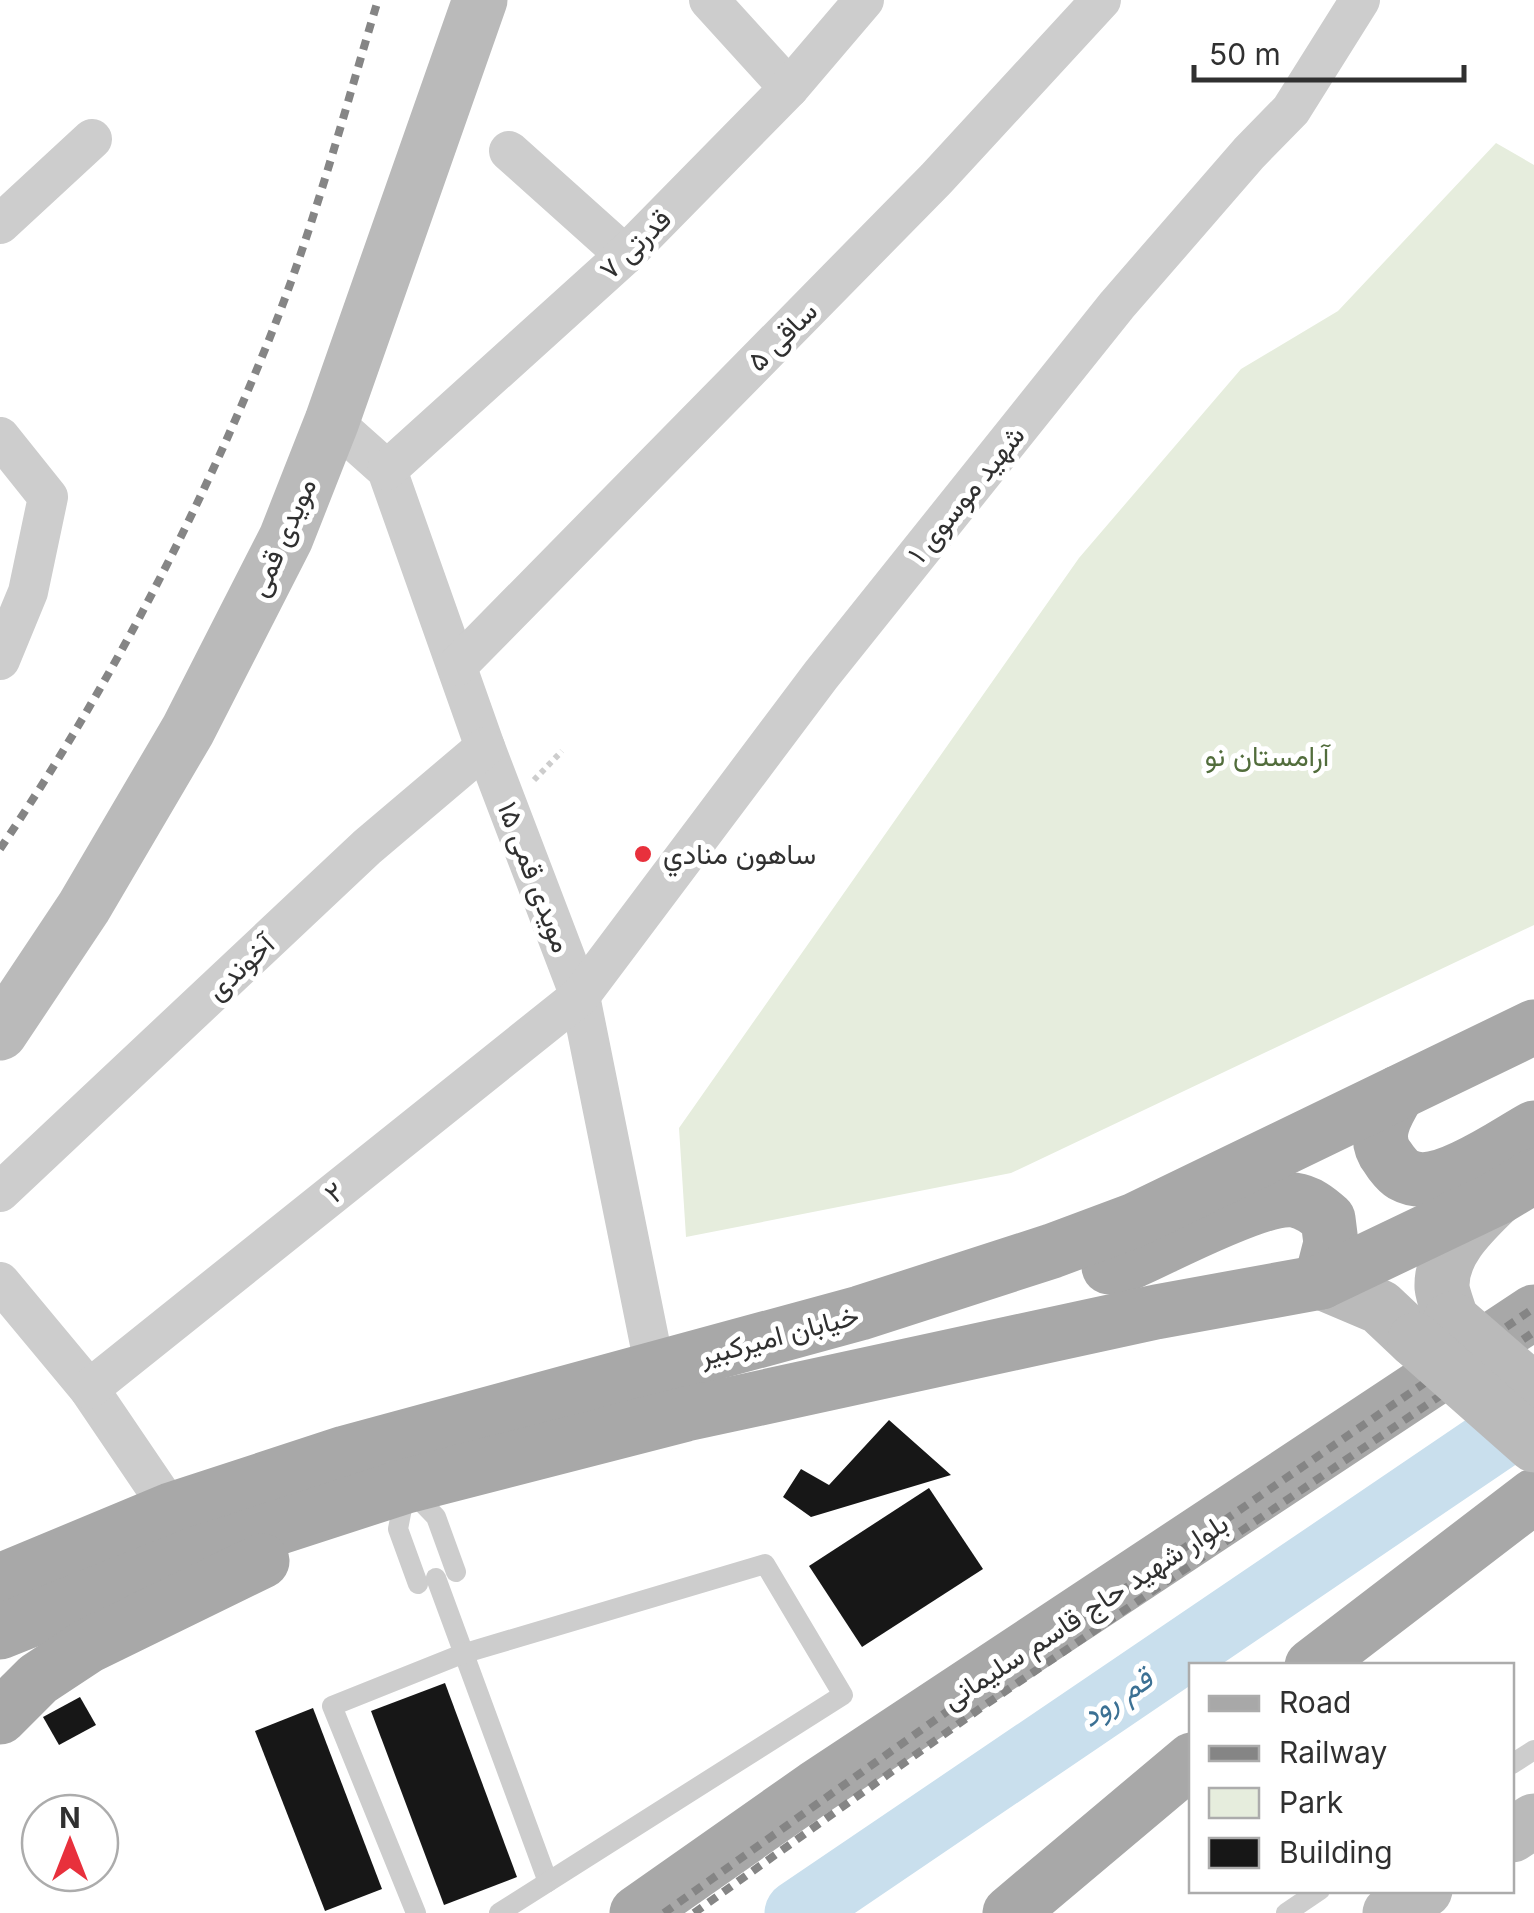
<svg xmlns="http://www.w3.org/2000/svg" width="1534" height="1913" font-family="Inter,Vazirmatn,sans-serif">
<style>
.green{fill:#e6eddd}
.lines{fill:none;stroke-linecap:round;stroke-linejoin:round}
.river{stroke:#c9dfed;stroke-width:65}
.building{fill:#171717}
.path{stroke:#cdcdcd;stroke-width:6;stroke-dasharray:5 5;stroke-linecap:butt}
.lane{stroke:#cdcdcd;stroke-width:20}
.street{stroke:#cdcdcd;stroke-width:40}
.secondary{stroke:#bababa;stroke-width:55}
.primary{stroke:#a8a8a8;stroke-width:55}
.rail{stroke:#858585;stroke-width:8;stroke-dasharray:10 8;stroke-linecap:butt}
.secondary-bridge{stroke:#bababa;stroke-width:55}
.poi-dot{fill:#e8303c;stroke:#fff;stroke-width:4}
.labels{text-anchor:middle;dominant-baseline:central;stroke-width:10;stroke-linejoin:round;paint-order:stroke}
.street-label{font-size:28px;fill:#303030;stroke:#fff}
.park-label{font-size:28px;fill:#526d3c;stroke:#fff}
.poi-label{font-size:28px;fill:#303030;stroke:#fff;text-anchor:start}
.water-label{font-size:30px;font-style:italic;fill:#3c7194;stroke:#fff}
</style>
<rect width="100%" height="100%" fill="#fff"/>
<polygon class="green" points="1496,143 1534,165 1534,925 1011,1173 686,1237 679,1128 1079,558 1241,369 1338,311"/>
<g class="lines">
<polyline class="river" points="797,1913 1534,1413"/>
</g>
<g class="building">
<polygon points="889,1420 951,1475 811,1517 783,1497 801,1469 829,1485"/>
<polygon points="929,1488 983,1569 862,1647 809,1566"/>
<polygon points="445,1683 517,1877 444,1905 371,1711"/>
<polygon points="80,1697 96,1725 59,1745 43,1717"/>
<polygon points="313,1708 382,1889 325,1911 255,1731"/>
</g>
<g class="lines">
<polyline class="path" points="534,780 562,751"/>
<g class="lane">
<polyline points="409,1489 436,1517 456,1572"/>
<polyline points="405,1493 398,1529 418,1584"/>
<polyline points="436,1578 548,1882"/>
<polyline points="1512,1764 1534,1750"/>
<polyline points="416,1913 332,1706 462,1654 765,1564 843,1695 499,1913"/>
<polyline points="1286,1913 1320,1890"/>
</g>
<g class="street">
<polyline points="709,0 789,88"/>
<polyline points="509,151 625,255"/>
<polyline points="0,224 92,139"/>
<polyline points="332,421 387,470 485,747 580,996 655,1369"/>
<polyline points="0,437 48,497 28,592 0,660"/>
<polyline points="387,470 625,255 789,88 864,0"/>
<polyline points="457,666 936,179 1101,0"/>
<polyline points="0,1192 367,847 485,747"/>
<polyline points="0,1282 89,1389 171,1510"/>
<polyline points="89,1389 580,996 821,675 1117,305 1249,153 1291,110 1360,0"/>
</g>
<g class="secondary">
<polyline points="0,1033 84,907 188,730 286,538 332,421 480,0"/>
<polyline points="1321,1282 1380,1307 1415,1340"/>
<path d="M1451,1319C1449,1310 1443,1297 1442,1287C1441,1250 1473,1222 1497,1198"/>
<polyline points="1512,1835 1534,1821"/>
<polyline points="1390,1913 1425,1890"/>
</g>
<g class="primary">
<path d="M1398,1093C1386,1113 1371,1137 1388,1158C1391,1163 1399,1173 1404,1175C1438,1194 1504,1144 1534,1128"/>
<path d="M1109,1267L1131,1262C1166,1247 1259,1196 1294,1200C1308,1202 1318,1210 1328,1219L1331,1243L1321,1282"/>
<polyline points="0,1581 171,1510 345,1453 860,1313 1052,1251 1135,1220 1534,1027"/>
<polyline points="0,1632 193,1555 406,1486 686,1414 1156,1312 1321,1282 1497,1198 1534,1176"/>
<polyline points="1312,1666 1534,1496"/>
<polyline points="0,1717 38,1679 88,1646 262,1561"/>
<polyline points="637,1913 815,1788 1534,1312"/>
<polyline points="1010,1913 1192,1760"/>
</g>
<g class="rail">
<path d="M0,849C106,692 195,522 266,347C312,235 343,116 378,0"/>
<polyline points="664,1913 980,1688 1534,1308"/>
<polyline points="694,1913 985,1705 1534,1332"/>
</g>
<g class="secondary-bridge">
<polyline points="1451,1319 1534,1391"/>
<polyline points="1415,1340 1534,1445"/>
</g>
</g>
<circle class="poi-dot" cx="643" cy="854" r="10"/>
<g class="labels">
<g class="street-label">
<text transform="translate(635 244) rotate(-44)">قدرتی ۷</text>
<text transform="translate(782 336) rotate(-45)">ساقی ۵</text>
<text transform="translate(966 494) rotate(-51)">شهید موسوی ۱</text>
<text transform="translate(282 537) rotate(-66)">مویدی قمی</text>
<text transform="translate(535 877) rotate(69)">مویدی قمی ۱۵</text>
<text transform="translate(240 967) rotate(-43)">آخوندی</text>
<text transform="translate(334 1192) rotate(-39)">۲</text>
<text transform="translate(779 1335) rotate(-15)">خیابان امیرکبیر</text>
<text transform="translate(1085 1611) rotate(-33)">بلوار شهید حاج قاسم سلیمانی</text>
</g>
<g class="park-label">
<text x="1267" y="756">آرامستان نو</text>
</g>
<g class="poi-label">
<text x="663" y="854">ساهون منادي</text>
</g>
<g class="water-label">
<text transform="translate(1116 1697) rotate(-34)">قم رود</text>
</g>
</g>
<rect x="1189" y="1663" width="325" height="230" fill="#ffffff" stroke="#acacac" stroke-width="2.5"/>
<rect x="1209" y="1696" width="50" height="15" fill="#a8a8a8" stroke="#acacac" stroke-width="2.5"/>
<text x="1279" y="1713" font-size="30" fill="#303030">Road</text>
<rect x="1209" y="1746" width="50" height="15" fill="#858585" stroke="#acacac" stroke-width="2.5"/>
<text x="1279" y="1763" font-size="30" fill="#303030">Railway</text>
<rect x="1209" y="1788" width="50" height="30" fill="#e6eddd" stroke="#acacac" stroke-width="2.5"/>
<text x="1279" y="1813" font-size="30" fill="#303030">Park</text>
<rect x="1209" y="1838" width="50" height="30" fill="#171717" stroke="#acacac" stroke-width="2.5"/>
<text x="1279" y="1863" font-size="30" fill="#303030">Building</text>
<g transform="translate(70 1843)"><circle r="48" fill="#ffffff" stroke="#acacac" stroke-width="2.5"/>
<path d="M0-8L18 38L0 25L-18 38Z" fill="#e8303c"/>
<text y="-15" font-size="28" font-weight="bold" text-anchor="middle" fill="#303030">N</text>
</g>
<path d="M1194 65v15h270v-15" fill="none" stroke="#303030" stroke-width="5"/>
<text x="1209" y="65" font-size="30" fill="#303030" stroke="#ffffff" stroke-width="8" paint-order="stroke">50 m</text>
</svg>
